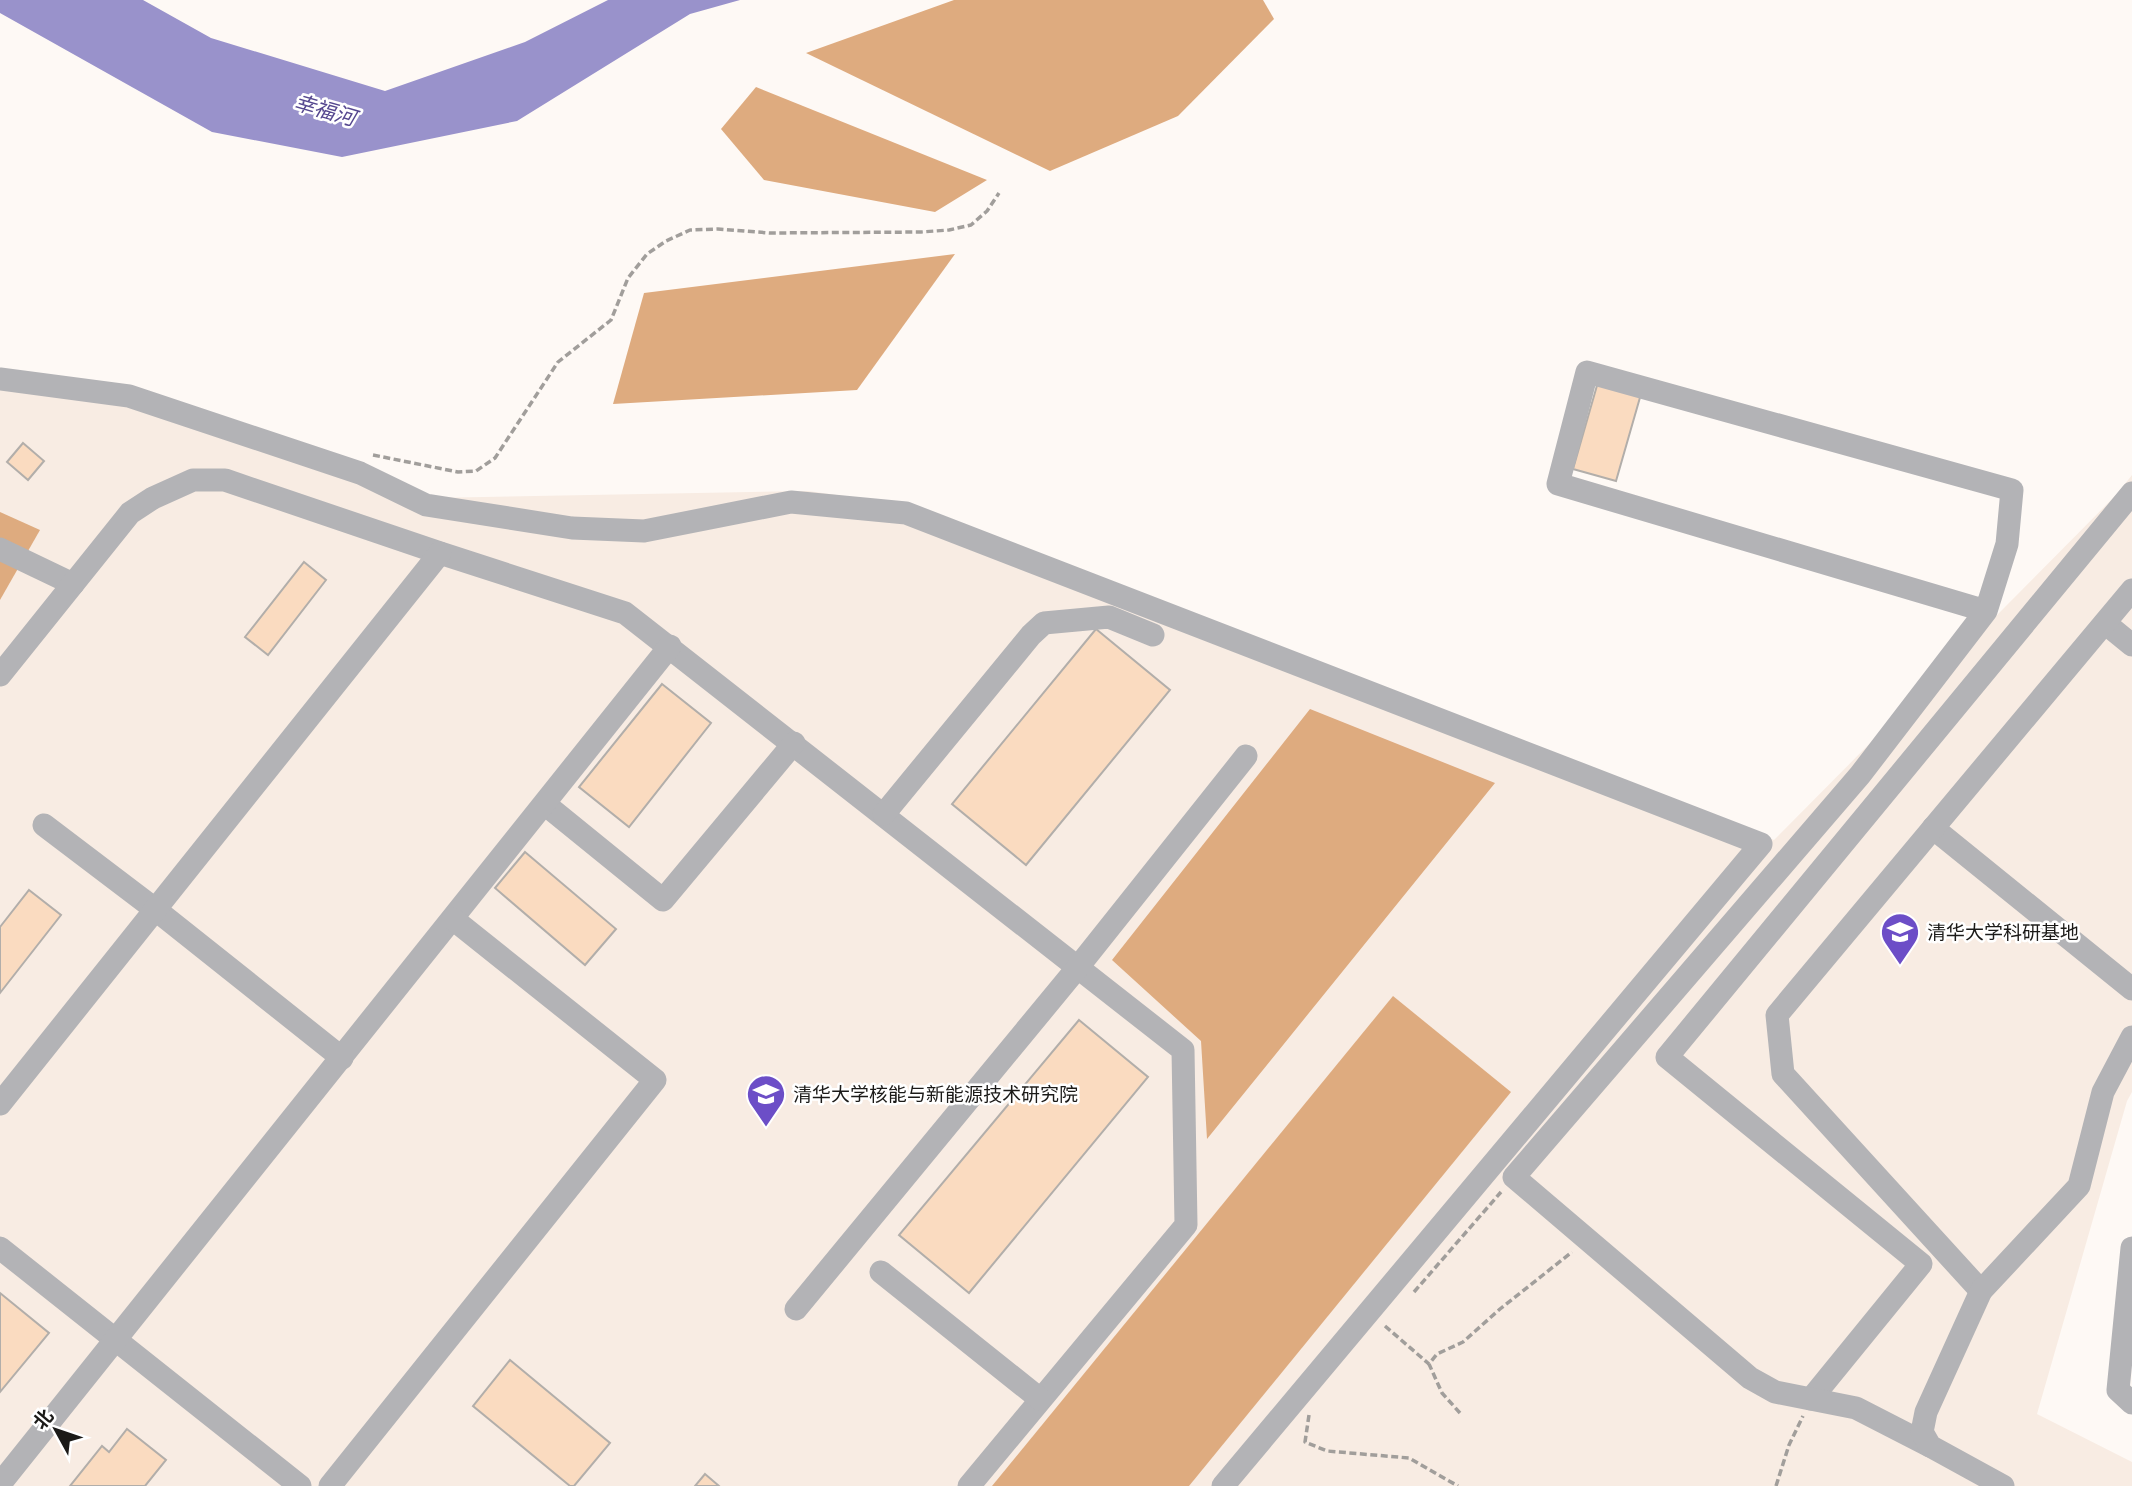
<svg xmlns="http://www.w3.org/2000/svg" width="2132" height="1486" font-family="Arial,'Noto Sans SC',sans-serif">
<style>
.built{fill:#f8ece3}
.forest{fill:#deab7f}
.water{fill:#9992cb}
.building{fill:#fadbc0;stroke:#b2aeaa;stroke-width:2}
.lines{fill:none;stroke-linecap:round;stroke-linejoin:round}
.path{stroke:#a19e9b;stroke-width:3.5;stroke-dasharray:7 3.5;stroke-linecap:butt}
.minor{stroke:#b3b3b6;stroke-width:23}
.labels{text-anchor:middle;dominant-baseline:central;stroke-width:5;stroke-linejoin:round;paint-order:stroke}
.poi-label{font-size:19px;fill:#1b1a18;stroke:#fff;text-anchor:start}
.water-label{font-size:21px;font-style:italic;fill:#55478f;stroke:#fff}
</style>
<rect width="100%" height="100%" fill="#fef9f5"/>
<polygon class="built" points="0,370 139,388 430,498 808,491 902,504 1774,840 2117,494 2132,475 2132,1092 2127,1101 2037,1414 2132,1462 2132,1486 0,1486"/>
<g class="forest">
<polygon points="954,0 1263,0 1274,19 1178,116 1050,171 806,53"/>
<polygon points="756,87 987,180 935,212 764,180 721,129"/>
<polygon points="955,254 857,390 613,404 644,293"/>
<polygon points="0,512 40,530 0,600"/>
<polygon points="1310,709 1495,783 1207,1139 1201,1041 1112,960"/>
<polygon points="1393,996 1511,1092 1189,1486 992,1486"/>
</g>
<polygon class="water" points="0,0 143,0 211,38 385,91 525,42 608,0 740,0 690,14 517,121 342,157 212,132 0,13"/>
<g class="building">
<polygon points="1598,382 1641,394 1616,481 1573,469"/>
<polygon points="23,443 44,461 28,480 7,462"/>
<polygon points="304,562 326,580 268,655 245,637"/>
<polygon points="1096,629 1170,690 1026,865 952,804"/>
<polygon points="662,684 711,723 629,827 579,787"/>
<polygon points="525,852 616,929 585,965 495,888"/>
<polygon points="29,890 61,915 0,993 0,927"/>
<polygon points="1079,1020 1148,1077 969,1293 899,1235"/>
<polygon points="0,1293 49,1333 0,1392"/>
<polygon points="510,1360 610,1443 574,1486 570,1486 473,1406"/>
<polygon points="127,1429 166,1460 145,1486 70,1486 102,1446 109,1452"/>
<polygon points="705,1474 719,1486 695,1486"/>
</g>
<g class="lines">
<g class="path">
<polyline points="373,455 458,472 476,471 495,458 558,362 611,320 628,278 647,254 666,241 690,230 718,229 770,233 921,232 949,230 971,225 987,211 999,193"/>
<polyline points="1414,1292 1501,1192"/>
<polyline points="1385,1326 1429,1364"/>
<polyline points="1460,1413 1442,1393 1429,1364 1437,1354 1463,1342 1500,1309 1572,1252"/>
<polyline points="1309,1415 1305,1442 1327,1451 1409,1458 1458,1486"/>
<polyline points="1776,1486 1789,1445 1803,1416"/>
</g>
<g class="minor">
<polyline points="0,379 129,396 360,473 426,505 572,528 644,531 791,502 906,513 1761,844 1223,1486"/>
<polyline points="0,549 73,584"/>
<polyline points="2105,623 2132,645"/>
<polyline points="0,675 130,513 153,498 193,480 225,480 440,553 625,613 1183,1050 1186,1225 969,1486"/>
<polyline points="546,805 663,900 794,743"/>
<polyline points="884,814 1031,635 1044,623 1109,617 1153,635"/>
<polyline points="44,825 156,910 342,1058"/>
<polyline points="1933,828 2132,989"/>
<polyline points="0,1104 440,553"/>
<polyline points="0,1248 300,1486"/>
<polyline points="2132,1248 2118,1390 2132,1403"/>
<polyline points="881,1272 1040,1399"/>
<polyline points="1981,1291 1783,1074 1777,1015 2132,590"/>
<polyline points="796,1309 1078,967 1246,756"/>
<polyline points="1811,1399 1921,1264 1667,1057 2132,493"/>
<polyline points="1930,1446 1856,1408 1775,1392 1750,1378 1514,1177 1860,775 1986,611 2007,544 2012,490 1587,372 1558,484 1986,611"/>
<polyline points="0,1484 670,646"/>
<polyline points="330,1486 655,1080 453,919"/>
<polyline points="2003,1486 1930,1446 1922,1432 1926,1412 1981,1291 2079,1186 2103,1092 2132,1037"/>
</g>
</g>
<defs>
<g id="university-pin" transform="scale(2.0125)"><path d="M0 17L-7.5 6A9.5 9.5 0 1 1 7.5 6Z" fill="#6c4ec7" stroke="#fff"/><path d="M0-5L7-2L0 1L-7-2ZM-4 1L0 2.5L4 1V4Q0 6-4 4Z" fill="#fff"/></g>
</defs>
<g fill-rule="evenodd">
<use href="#university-pin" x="1900" y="932"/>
<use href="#university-pin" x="766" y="1094"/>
</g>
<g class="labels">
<g class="poi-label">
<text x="1927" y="932">清华大学科研基地</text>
<text x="793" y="1094">清华大学核能与新能源技术研究院</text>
</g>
<g class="water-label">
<text transform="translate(325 110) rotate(16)">幸福河</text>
</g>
</g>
<g transform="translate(56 1430) rotate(310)" stroke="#ffffff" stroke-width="5" paint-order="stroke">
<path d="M0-5L12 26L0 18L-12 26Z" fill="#1b1a18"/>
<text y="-10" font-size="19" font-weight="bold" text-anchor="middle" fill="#1b1a18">北</text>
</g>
</svg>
